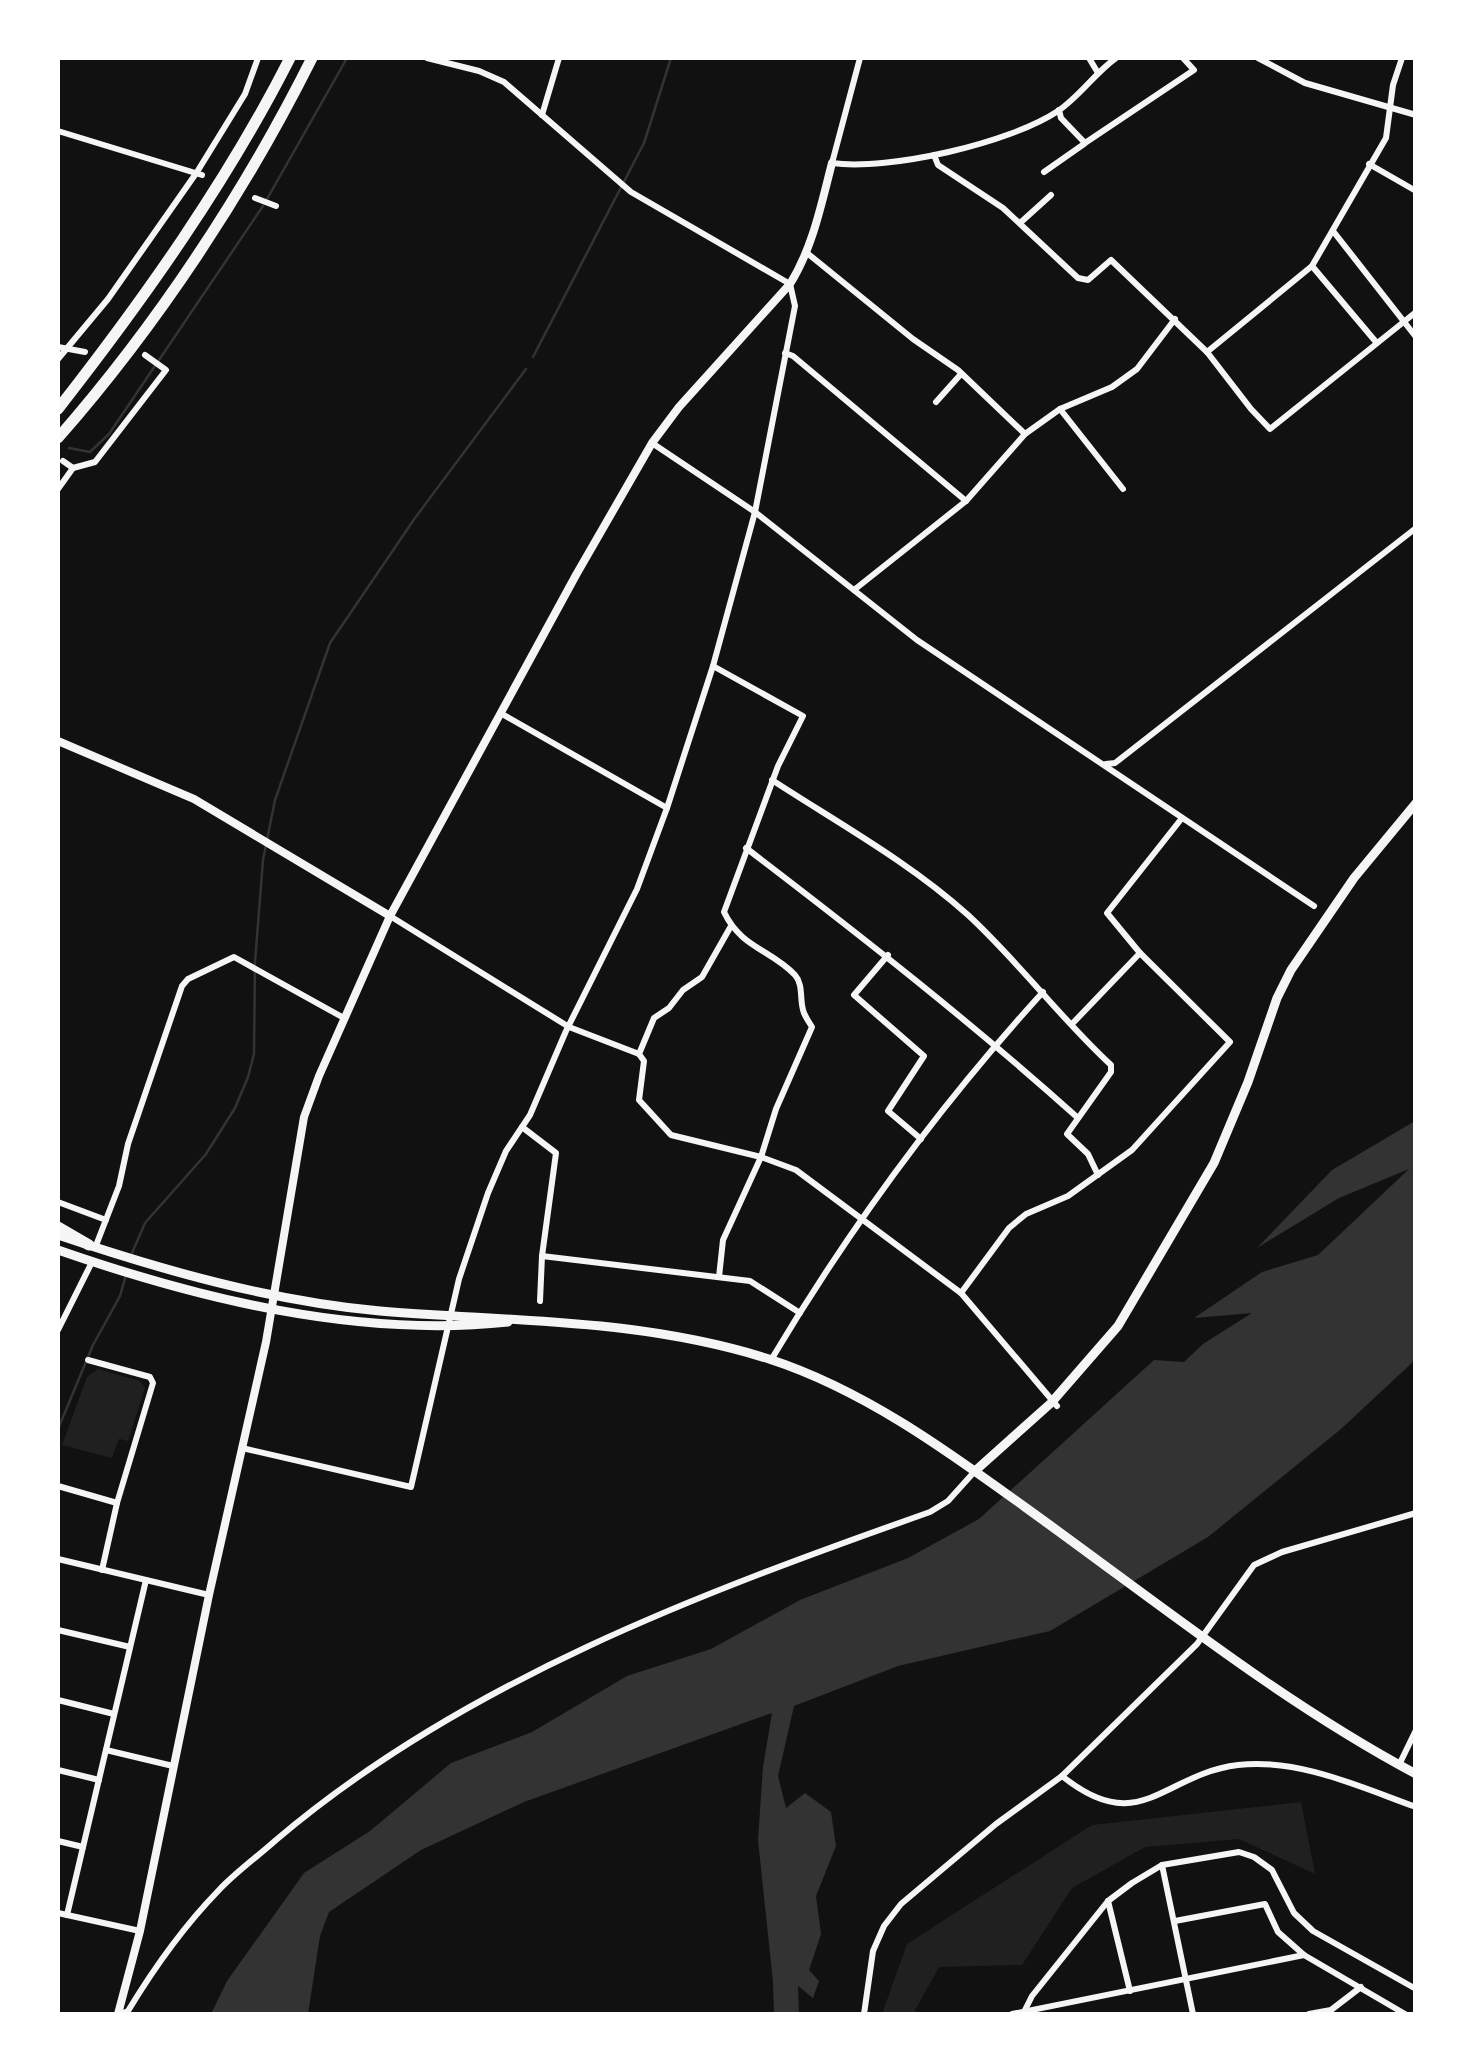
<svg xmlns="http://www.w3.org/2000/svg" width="1473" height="2072" font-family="'Libre Baskerville',serif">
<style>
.green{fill:#202020}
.water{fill:#333}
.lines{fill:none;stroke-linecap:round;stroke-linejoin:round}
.stream{stroke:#333;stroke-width:2.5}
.minor{stroke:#f5f5f5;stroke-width:6}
.tertiary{stroke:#f5f5f5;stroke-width:8}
.secondary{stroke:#f5f5f5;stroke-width:9}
.primary{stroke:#f5f5f5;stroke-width:9}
.motorway{stroke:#f5f5f5;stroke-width:11}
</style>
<rect width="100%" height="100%" fill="#111"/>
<g class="green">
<polygon points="98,1369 140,1381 145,1388 128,1441 119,1439 112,1458 62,1445 87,1377"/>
<polygon points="1301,1802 1315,1874 1239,1839 1145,1847 1072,1888 1022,1965 939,1967 913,2014 882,2014 907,1944 1092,1825"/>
</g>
<polygon class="water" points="1415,1121 1415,1360 1341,1429 1208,1537 1050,1631 898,1666 794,1706 778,1776 786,1808 805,1793 831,1812 836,1846 816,1896 821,1934 809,1970 819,1981 813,1998 798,1986 799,2014 774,2014 773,1982 758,1840 763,1767 772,1713 524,1802 421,1850 329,1912 320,1936 308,2014 211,2014 227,1981 304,1873 370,1831 451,1763 532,1732 627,1676 711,1649 800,1600 908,1558 979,1519 1154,1360 1184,1362 1203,1344 1252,1313 1194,1318 1262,1272 1318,1255 1409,1169 1339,1198 1257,1248 1332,1170"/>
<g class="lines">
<g class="stream">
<polyline points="267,199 347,58"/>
<polyline points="533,357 644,143 671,58"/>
<polyline points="69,448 90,452 109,434 263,206"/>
<polyline points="132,1253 145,1223 206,1154 235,1108 248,1077 254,1054 255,962 263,860 275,800 330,643 415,518 526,369"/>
<polyline points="58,1429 93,1345 120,1296 126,1275"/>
</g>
<g class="minor">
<path d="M860,58L832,163C889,171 1010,143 1058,111C1080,96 1095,73 1116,58"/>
<polyline points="1089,58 1098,73"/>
<polyline points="1258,58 1305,83 1416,115"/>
<polyline points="1059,110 1061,118 1085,143 1194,70 1183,58"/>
<polyline points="542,115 559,58"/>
<polyline points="58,131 202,175"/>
<polyline points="934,155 938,165 1003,208 1078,278 1088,280 1111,260 1207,352 1251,409 1270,429 1416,312"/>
<polyline points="1369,164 1416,191"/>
<polyline points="1044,172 1084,144"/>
<polyline points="255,198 276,206"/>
<polyline points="1020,223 1051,195"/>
<polyline points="1333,231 1416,337"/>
<polyline points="807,253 913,339 958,370 1025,434"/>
<polyline points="1312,266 1376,342"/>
<polyline points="58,347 85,352"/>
<polyline points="1207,352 1312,266 1386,138 1393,85 1402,58"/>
<polyline points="785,353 793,356 966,501"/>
<polyline points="58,359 108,299 197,172 245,94 258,58"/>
<polyline points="936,402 961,374"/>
<polyline points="1060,409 1123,489"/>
<polyline points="652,443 755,512 917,640 1314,906"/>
<polyline points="63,461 73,468"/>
<polyline points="58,489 73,468 95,462 166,370 145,355"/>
<polyline points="854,590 966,501 1025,434 1060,409 1112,387 1137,369 1175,319"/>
<path d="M713,666L803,716L778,766L724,912C741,948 772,950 795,975C804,985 799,1001 804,1013C806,1018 809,1022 812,1027L776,1109L761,1157L723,1240L719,1277"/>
<polyline points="502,714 667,808"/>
<polyline points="1106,764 1115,763 1416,528"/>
<path d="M772,780C838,823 909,862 968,915C1019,962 1060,1018 1111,1065V1072L1067,1134L1088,1154L1098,1175"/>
<path d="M746,848C860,935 971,1022 1078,1118"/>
<polyline points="390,916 569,1027 639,1054"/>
<polyline points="731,926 702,977 683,990 669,1008 654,1018 639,1054 644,1061 639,1100 671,1135 761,1157 796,1170 961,1293 1057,1406"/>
<polyline points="888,955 854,995 924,1056 888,1111 921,1139"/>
<polyline points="1072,1024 1140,953"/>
<polyline points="522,1127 556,1153 542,1256 540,1301"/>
<polyline points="58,1202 106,1220"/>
<polyline points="95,1248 119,1186 128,1144 182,986 188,979 234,957 344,1018"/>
<polyline points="542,1256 750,1281 800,1313"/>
<polyline points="961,1293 1009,1228 1026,1214 1068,1196 1132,1150 1230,1042 1140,953 1107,913 1182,818"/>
<polyline points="58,1330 92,1262"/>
<polyline points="88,1360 150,1377 153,1383 117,1503 102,1570"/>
<path d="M771,1360C849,1229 940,1105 1043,992"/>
<polyline points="242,1448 411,1487 459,1279 488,1193 506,1151 530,1115 566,1031 637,889 667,808 713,666 755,512 795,306 790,284 631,192 504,82 479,71 427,58"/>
<polyline points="58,1486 117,1503"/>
<polyline points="58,1559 209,1595"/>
<polyline points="58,1630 130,1647"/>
<polyline points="58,1700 114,1714"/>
<polyline points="106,1750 173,1766"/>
<polyline points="1399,1765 1416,1730"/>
<polyline points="58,1770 99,1780"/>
<path d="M1062,1776C1140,1839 1163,1774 1238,1765C1299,1758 1360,1787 1416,1807"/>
<polyline points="58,1841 83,1847"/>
<polyline points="1162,1865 1193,2014"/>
<polyline points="1108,1901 1130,1991"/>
<polyline points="58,1913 140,1931"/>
<polyline points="67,1915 146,1580"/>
<polyline points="1175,1921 1265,1904 1278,1932 1304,1955 1405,2014"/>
<polyline points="1024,2012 1032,1996 1108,1901 1132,1883 1162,1865 1239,1852 1254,1857 1272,1870 1294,1913 1313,1931 1416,1989"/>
<path d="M121,2014L128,2011C154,1968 183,1927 219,1890C236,1872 257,1857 276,1840C463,1681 701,1593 930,1512L948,1501L975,1471"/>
<polyline points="864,2014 873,1951 884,1926 901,1904 996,1824 1062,1776 1197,1644 1254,1565 1282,1552 1416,1513"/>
<polyline points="1012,2014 1304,1955"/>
<polyline points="1309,2014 1331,2010 1361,1987"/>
</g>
<g class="tertiary">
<polyline points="58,741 194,799 390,916"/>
<path d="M118,2014L140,1931L209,1595L266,1342L304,1117L319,1076L390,916L576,575L652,443L679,407L790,284C813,247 821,205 832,163"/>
</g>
<polyline class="secondary" points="975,1471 1051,1403 1118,1326 1214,1163 1248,1082 1277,998 1291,970 1354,878 1416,803"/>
<g class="primary">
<path d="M58,1235C162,1270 270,1301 380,1311C514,1322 639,1318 769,1359C871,1392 961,1461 1047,1523C1167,1610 1285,1704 1416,1774"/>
<path d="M58,1250C199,1299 357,1338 508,1322"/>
</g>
<g class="motorway">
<path d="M58,409C144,299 227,182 290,58"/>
<path d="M58,438C157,325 245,192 312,58"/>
<polyline points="58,1227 89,1245"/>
</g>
</g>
<rect width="1473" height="2072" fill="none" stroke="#ffffff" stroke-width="120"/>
</svg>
